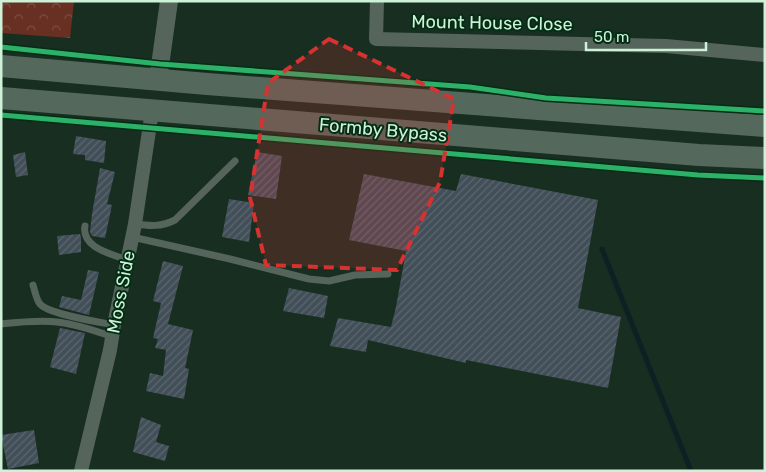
<svg xmlns="http://www.w3.org/2000/svg" width="766" height="472" font-family="Rubik,sans-serif">
<style>
.park{fill:url(#park-crowns)}
.lines{fill:none;stroke-linecap:round;stroke-linejoin:round}
.stream{stroke:#0d2124;stroke-width:5}
.building{fill:url(#building-hatch)}
.service{stroke:#55655b;stroke-width:7}
.minor{stroke:#55655b;stroke-width:14}
.tertiary{stroke:#55655b;stroke-width:18}
.trunk{stroke:#55685c;stroke-width:22}
.cycleway-casing{stroke:#032d15;stroke-width:8}
.cycleway{stroke:#2db169;stroke-width:5}
.marked{fill:#d63231;fill-opacity:0.2;stroke:#d63231;stroke-width:4;stroke-dasharray:10 6;stroke-linejoin:round}
.labels{text-anchor:middle;dominant-baseline:central;stroke-width:4;stroke-linejoin:round;paint-order:stroke}
.street-label{font-size:18px;fill:#cdf2d7;stroke:#032d15}
</style>
<defs>
<pattern id="park-crowns" width="20" height="18" patternUnits="userSpaceOnUse" patternTransform="scale(1.25)"><rect width="20" height="18" fill="#673022"/><path d="M2 6a3 3 0 1 1 6 0M12 15a3 3 0 1 1 6 0" fill="none" stroke="#7c4e41"/></pattern>
<pattern id="building-hatch" width="6" height="6" patternUnits="userSpaceOnUse" patternTransform="scale(1.25)"><rect width="6" height="6" fill="#424e58"/><path d="M-1 1l2-2M0 6l6-6M5 7l2-2" fill="none" stroke="#5c686f"/></pattern>
</defs>
<rect width="100%" height="100%" fill="#182e21"/>
<polygon class="park" points="1,1 74,1 70,38 1,33"/>
<g class="lines">
<polyline class="stream" points="602,249 691,471"/>
</g>
<g class="building">
<polygon points="76,136 106,141 104,163 85,160 85,155 73,154"/>
<polygon points="25,152 28,175 16,177 13,155"/>
<polygon points="257,152 282,156 276,199 248,195"/>
<polygon points="100,168 115,172 107,204 112,205 105,238 92,236 90,232 92,214"/>
<polygon points="364,174 456,191 461,174 598,200 578,308 621,317 608,388 466,360 466,363 368,340 366,352 330,346 338,318 391,327 396,307 406,251 349,240"/>
<polygon points="229,199 254,203 249,242 222,237"/>
<polygon points="80,234 81,237 81,252 59,255 57,236"/>
<polygon points="163,261 183,266 168,324 193,330 185,368 189,369 184,399 146,391 150,373 163,376 166,350 155,348 158,339 153,338 161,303 153,301"/>
<polygon points="88,270 99,272 89,315 59,307 62,296 81,300"/>
<polygon points="289,288 328,296 324,318 283,311"/>
<polygon points="60,328 85,333 76,374 50,367"/>
<polygon points="141,417 161,425 156,442 169,446 165,461 133,452"/>
<polygon points="34,430 39,463 8,469 1,435"/>
</g>
<g class="lines">
<g class="service">
<path d="M135,224C150,226 161,227 175,220L235,161"/>
<path d="M85,226C81,248 112,254 127,260"/>
<polyline points="132,237 230,259 309,279 329,281 355,275 388,274"/>
<path d="M33,285C35,291 36,299 40,304C48,314 99,322 114,325"/>
<path d="M1,324C20,322 38,320 57,322C76,324 94,331 112,336"/>
</g>
<g class="minor">
<polyline points="377,1 376,39 666,46 765,55"/>
<polyline points="81,471 110,350 114,325 135,224 152,111"/>
</g>
<polyline class="tertiary" points="158,80 169,1"/>
<g class="trunk">
<polyline points="1,66 207,84 765,126"/>
<polyline points="1,98 699,155 765,158"/>
</g>
<g class="cycleway-casing">
<g id="cycleway">
<polyline points="1,47 160,64 470,87 546,98 765,111"/>
<polyline points="1,115 698,175 765,178"/>
</g>
</g>
<use href="#cycleway" class="cycleway"/>
</g>
<path class="marked" d="M329,39L454,99L440,182L397,270L266,265L250,198L268,83Z"/>
<g class="labels">
<g class="street-label">
<text transform="translate(492 23) rotate(1)">Mount House Close</text>
<text transform="translate(383 130) rotate(5)">Formby Bypass</text>
<text transform="translate(121 292) rotate(-79)">Moss Side</text>
</g>
</g>
<rect width="766" height="472" fill="none" stroke="#cdf2d7" stroke-width="5"/>
<path d="M586 42v8h120v-8" fill="none" stroke="#cdf2d7" stroke-width="2.5"/>
<text x="594" y="42" font-size="15" fill="#cdf2d7" stroke="#032d15" stroke-width="4" paint-order="stroke">50 m</text>
</svg>
